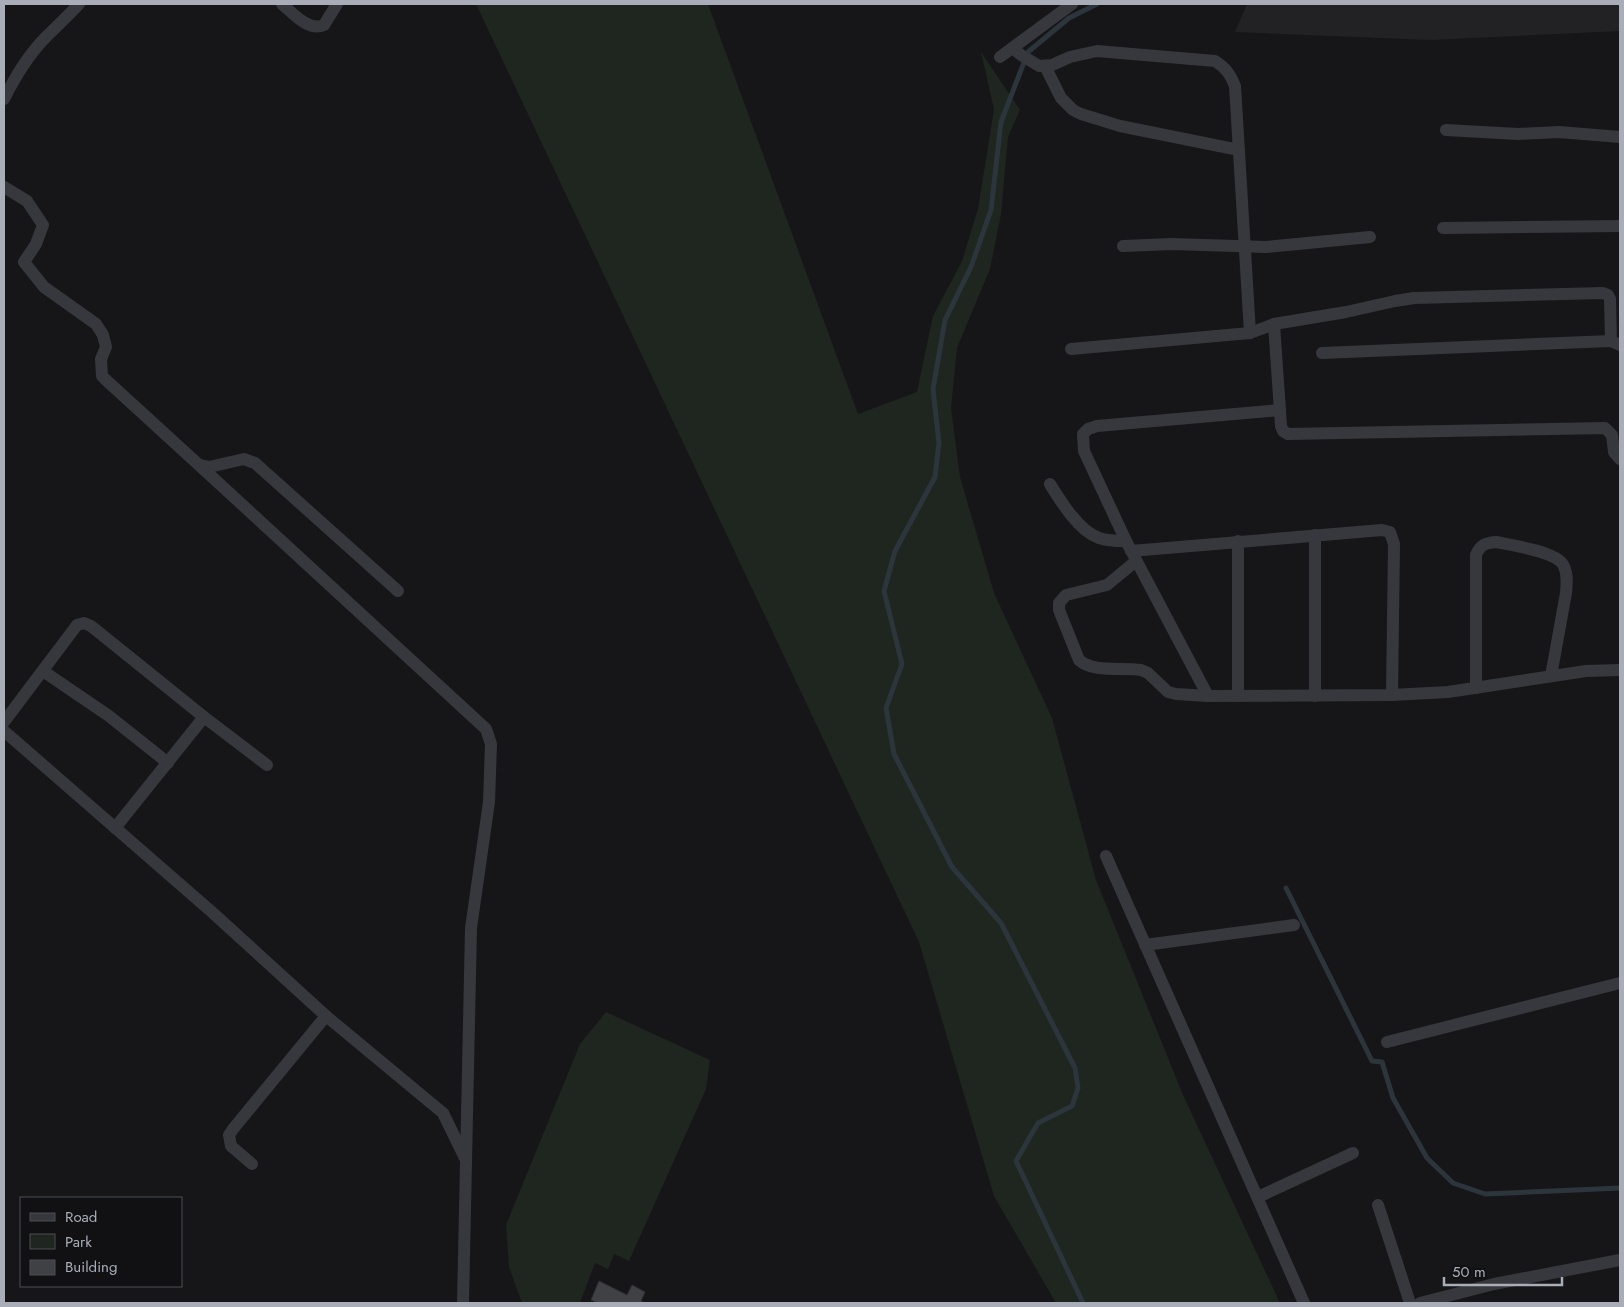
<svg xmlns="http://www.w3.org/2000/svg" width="1624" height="1307" font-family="Jost,sans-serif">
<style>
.built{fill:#222225}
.green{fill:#1e261f}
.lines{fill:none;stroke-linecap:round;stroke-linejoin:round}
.stream{stroke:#2c353c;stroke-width:5}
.building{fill:#404145;stroke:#303034}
.street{stroke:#37383d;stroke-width:12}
</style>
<rect width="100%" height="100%" fill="#161618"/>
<polygon class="built" points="1247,4 1620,4 1620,31 1430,40 1235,32"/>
<g class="green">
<polygon points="476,4 708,4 858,414 917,392 933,316 962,261 978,209 994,109 981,52 1020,110 1008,137 1001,214 990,269 957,348 951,408 960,477 994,593 1052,718 1096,880 1183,1095 1280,1303 1056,1303 994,1196 919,942"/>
<polygon points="606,1012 710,1060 706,1089 629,1261 614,1254 608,1269 595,1263 580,1303 522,1303 509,1267 506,1225 580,1044"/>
</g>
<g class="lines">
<g class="stream">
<polyline points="1286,888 1372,1061 1382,1062 1393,1098 1427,1158 1453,1183 1485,1194 1620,1188"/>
<polyline points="1083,1303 1016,1161 1038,1123 1072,1106 1078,1088 1075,1068 1001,923 952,867 894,754 886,708 902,664 884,591 895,551 935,477 939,443 933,389 945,320 971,267 991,210 1001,122 1028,52 1069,18 1097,4"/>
</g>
</g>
<polygon class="building" points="599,1281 627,1295 632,1285 645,1292 641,1301 645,1303 598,1303 591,1300"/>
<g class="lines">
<g class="street">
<path d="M282,4C293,13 308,32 324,25L337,4"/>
<path d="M1013,48L1021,55L1039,66L1052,65L1070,57L1097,51L1215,61C1226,68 1230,74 1235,86L1250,333"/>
<polyline points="1000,57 1072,4"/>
<polyline points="1045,66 1061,98 1073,110 1081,114 1120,126 1239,150"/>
<path d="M4,99C15,77 28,55 46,37C57,26 68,16 79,4"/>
<polyline points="1446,130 1518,134 1559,132 1620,137"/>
<polyline points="4,187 27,201 43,225 36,244 24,262 44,287 96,324 103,335 106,347 101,359 102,376 106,380 199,465 209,467 244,459 255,463 398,591"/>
<polyline points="1443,228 1620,226"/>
<polyline points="1123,246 1172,244 1266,247 1370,237"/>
<polyline points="1274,324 1281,426 1283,431 1288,434 1605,428 1612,435 1614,452 1620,459"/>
<polyline points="1071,349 1250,333 1274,324 1346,312 1395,301 1414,298 1603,293 1608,295 1610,299 1611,341"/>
<polyline points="1322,353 1611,341 1620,345"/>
<polyline points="199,465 486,729 491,744 489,802 471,928 463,1303"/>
<path d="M1050,484C1061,502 1079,531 1099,538C1108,541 1117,541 1126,541"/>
<polyline points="1315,535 1315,696"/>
<polyline points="1238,541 1238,696"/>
<polyline points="1131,551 1382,530 1390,532 1394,544 1392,695"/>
<path d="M1136,561L1107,585L1066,595L1059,603V610L1079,660C1093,673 1122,667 1141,670L1148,673L1168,692L1176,694L1208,696L1392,695L1448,692L1586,671L1620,670"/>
<polyline points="43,671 109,716 168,763"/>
<path d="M1476,688V555C1480,545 1485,543 1496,542C1511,545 1552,551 1562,563C1568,571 1567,583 1566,593L1551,676"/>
<polyline points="1208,696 1126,541 1084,451 1083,434 1088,429 1097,426 1280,410"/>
<polyline points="4,722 77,625 84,623 91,626 204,717 267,765"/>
<polyline points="4,731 213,913 326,1016 443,1113 465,1158"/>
<polyline points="115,828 204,717"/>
<polyline points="1106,856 1304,1303"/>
<polyline points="1145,945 1294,925"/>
<polyline points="1387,1042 1620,983"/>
<polyline points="252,1164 231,1146 229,1135 233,1129 326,1016"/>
<polyline points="1258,1197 1353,1153"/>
<polyline points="1378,1205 1410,1303"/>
<polyline points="1420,1303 1494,1284 1620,1260"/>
</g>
</g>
<rect width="1624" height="1307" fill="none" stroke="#a8adb8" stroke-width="10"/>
<rect x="20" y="1197" width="162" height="90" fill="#111113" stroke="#4d4f55"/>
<rect x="30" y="1213" width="25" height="8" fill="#37383d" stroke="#4d4f55"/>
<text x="65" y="1222" font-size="15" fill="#a8adb8">Road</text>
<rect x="30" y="1234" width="25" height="15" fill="#1e261f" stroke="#4d4f55"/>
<text x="65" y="1247" font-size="15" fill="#a8adb8">Park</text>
<rect x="30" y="1260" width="25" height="15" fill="#404145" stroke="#4d4f55"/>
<text x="65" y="1272" font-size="15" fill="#a8adb8">Building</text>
<path d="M1444 1277v8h118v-8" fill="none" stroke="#a8adb8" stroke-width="2.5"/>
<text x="1452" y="1277" font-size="15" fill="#a8adb8" stroke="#111113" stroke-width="4" paint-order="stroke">50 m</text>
</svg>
